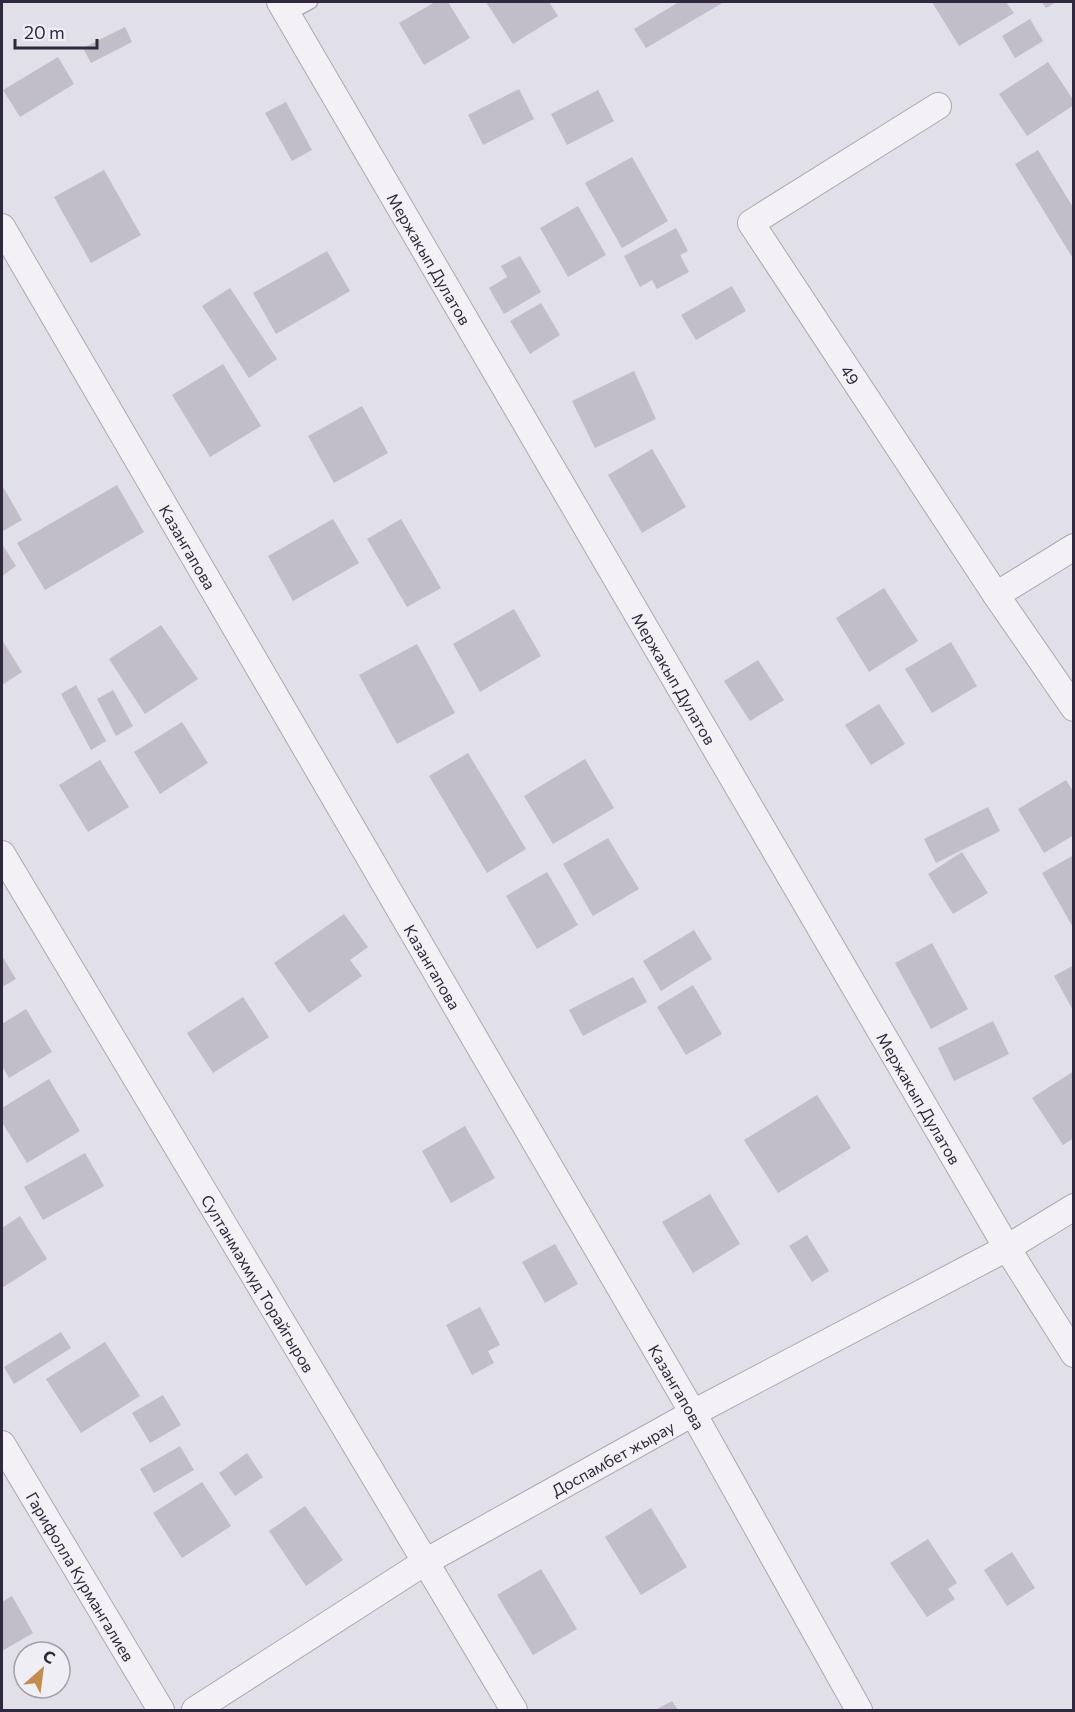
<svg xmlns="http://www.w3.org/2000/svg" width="1075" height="1712" font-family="Commissioner,sans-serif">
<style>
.building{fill:#c1bdc9}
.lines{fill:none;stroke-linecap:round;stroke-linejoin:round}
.lane-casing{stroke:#aca8b4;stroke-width:15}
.street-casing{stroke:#aca8b4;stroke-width:28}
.lane{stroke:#f3f1f6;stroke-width:12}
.street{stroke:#f3f1f6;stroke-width:26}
.labels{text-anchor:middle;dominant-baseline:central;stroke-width:5;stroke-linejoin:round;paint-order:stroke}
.street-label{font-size:16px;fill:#30293d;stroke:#f0eef5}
</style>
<rect width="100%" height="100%" fill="#e1dfe7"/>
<g class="building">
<polygon points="435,2 448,2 470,38 424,65 399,23"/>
<polygon points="486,2 549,2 558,16 513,44"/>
<polygon points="679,2 724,2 646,48 634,29"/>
<polygon points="932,2 1006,2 1014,13 959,46"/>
<polygon points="1042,2 1056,2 1046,8"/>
<polygon points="1030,19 1043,41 1015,58 1002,36"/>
<polygon points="125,27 132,42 91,63 83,48"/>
<polygon points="58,57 74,84 20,117 3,90"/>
<polygon points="1048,62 1074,101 1074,105 1027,136 999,94"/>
<polygon points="519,89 534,119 483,145 468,115"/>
<polygon points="598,90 614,121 567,145 551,114"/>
<polygon points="286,102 312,150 292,161 265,113"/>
<polygon points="1038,150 1074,209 1074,260 1015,164"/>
<polygon points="632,157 668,221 622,248 585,183"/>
<polygon points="104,170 141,235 91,263 54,197"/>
<polygon points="578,206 606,255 568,277 540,228"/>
<polygon points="676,228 688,251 680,255 689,272 657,289 652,280 640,287 624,256"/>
<polygon points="327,251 350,291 276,334 253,293"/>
<polygon points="520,256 541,292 504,314 489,288 507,277 501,266"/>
<polygon points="732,286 746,311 696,340 681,315"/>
<polygon points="230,288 277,359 249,378 202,306"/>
<polygon points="541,303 560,335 530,354 510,321"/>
<polygon points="223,364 261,426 210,457 172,395"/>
<polygon points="634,371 656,419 595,448 572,401"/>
<polygon points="362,406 388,453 334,483 308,436"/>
<polygon points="652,449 686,507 642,533 608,475"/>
<polygon points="2,485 22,520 3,531 2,528"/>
<polygon points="117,485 144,532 45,590 17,543"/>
<polygon points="333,519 359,563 293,601 268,556"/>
<polygon points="401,519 441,588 407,607 367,539"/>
<polygon points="2,544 16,566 2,576"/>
<polygon points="884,588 918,641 869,672 836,618"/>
<polygon points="514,609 541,656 480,692 453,644"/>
<polygon points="161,625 198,679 145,714 109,659"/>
<polygon points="2,640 22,672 2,685"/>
<polygon points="951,642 977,686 932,713 905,669"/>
<polygon points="417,644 455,713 397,744 359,675"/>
<polygon points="758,660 784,700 750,721 724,681"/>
<polygon points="76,685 106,741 91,750 61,694"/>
<polygon points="113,690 133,726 116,736 97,699"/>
<polygon points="879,704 905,744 871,765 845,725"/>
<polygon points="182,722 208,763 160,794 134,752"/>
<polygon points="468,753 526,849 487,873 429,776"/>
<polygon points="585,759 614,808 553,844 524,796"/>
<polygon points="100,760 129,807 88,832 59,785"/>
<polygon points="1066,780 1074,793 1074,835 1044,853 1018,809"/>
<polygon points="988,807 1000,831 936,863 924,839"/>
<polygon points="608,838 639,889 593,916 563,864"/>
<polygon points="962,852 988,893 953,914 928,874"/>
<polygon points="1074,855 1074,929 1042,873"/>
<polygon points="547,872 578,925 537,949 506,896"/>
<polygon points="344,914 368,947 350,960 362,976 309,1013 274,963"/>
<polygon points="694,930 712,959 661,991 643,961"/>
<polygon points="932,943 968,1009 931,1029 895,963"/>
<polygon points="2,956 16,979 2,987"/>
<polygon points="1074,965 1074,1012 1054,976"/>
<polygon points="633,977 647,1002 583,1036 569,1010"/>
<polygon points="693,985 722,1034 686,1055 657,1007"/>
<polygon points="243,997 269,1037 213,1073 187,1033"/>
<polygon points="26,1009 52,1052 9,1078 2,1066 2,1024"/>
<polygon points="993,1021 1009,1054 954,1081 938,1048"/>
<polygon points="1074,1071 1074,1138 1063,1145 1032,1098"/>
<polygon points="49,1079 80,1131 27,1163 2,1122 2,1108"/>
<polygon points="817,1095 851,1148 778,1193 744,1140"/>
<polygon points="465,1126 495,1178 451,1203 422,1151"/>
<polygon points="85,1153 104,1186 43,1220 24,1187"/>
<polygon points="710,1194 740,1244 693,1273 662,1222"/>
<polygon points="20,1216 47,1259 2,1288 2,1228"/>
<polygon points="807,1235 829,1271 812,1282 789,1246"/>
<polygon points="555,1244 578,1284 545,1303 522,1262"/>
<polygon points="480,1307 500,1345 488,1351 494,1363 472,1375 446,1325"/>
<polygon points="61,1332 71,1348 14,1384 4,1367"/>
<polygon points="105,1342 140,1396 81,1433 46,1379"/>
<polygon points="163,1395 181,1425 150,1443 132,1413"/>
<polygon points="180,1446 194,1470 154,1493 140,1469"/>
<polygon points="247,1453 263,1477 235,1496 219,1473"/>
<polygon points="202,1482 231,1526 182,1558 153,1513"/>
<polygon points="305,1506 343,1560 306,1586 269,1531"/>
<polygon points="651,1508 687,1567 641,1595 605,1537"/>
<polygon points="928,1539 957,1583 948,1589 955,1599 927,1617 890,1563"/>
<polygon points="1012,1552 1035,1588 1007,1606 984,1570"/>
<polygon points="541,1569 577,1629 533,1655 497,1595"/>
<polygon points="12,1596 33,1633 2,1651 2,1602"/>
<polygon points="672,1701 678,1710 655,1710"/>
</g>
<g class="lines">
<g class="lane-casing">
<polyline id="lane" points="289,14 311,2"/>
</g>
<g class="street-casing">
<g id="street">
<path id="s1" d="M280,2L1007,1248L1074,1354"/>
<path id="s2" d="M938,106L751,223L996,595L1074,708"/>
<path id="s3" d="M2,227L693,1413L859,1710"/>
<polyline points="996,595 1074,547"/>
<path id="s4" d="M2,854L514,1710"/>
<path id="s5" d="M2,1444L161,1710"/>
<path id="s6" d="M195,1710L425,1562L693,1413L1007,1248L1074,1207"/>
</g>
</g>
<use href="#lane" class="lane"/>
<use href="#street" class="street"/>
</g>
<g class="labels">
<g class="street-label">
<text stroke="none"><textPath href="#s1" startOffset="297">Мержакып Дулатов</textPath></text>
<text stroke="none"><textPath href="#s2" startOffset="402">49</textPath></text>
<text stroke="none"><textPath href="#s3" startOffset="370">Казангапова</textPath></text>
<text stroke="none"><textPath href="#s1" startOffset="783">Мержакып Дулатов</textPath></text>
<text stroke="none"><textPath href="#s3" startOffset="856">Казангапова</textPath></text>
<text stroke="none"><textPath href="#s1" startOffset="1269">Мержакып Дулатов</textPath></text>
<text stroke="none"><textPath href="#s4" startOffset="500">Султанмахмуд Торайгыров</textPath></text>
<text stroke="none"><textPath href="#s3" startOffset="1342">Казангапова</textPath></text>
<text stroke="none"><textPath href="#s6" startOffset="488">Доспамбет жырау</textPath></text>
<text stroke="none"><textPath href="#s5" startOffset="154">Гарифолла Курмангалиев</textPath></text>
</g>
</g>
<rect width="1075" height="1712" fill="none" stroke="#30293d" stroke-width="6"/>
<g transform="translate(42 1670) rotate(28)"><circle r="28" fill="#f0eef5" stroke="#a39fab" stroke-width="1.5"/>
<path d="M0-4.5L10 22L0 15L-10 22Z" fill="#c38d4d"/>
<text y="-9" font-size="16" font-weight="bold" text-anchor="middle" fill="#30293d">С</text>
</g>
<path d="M15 39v9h82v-9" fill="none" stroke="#30293d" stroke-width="3"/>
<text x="24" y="39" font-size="18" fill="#30293d" stroke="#f0eef5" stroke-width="4.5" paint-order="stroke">20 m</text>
</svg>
